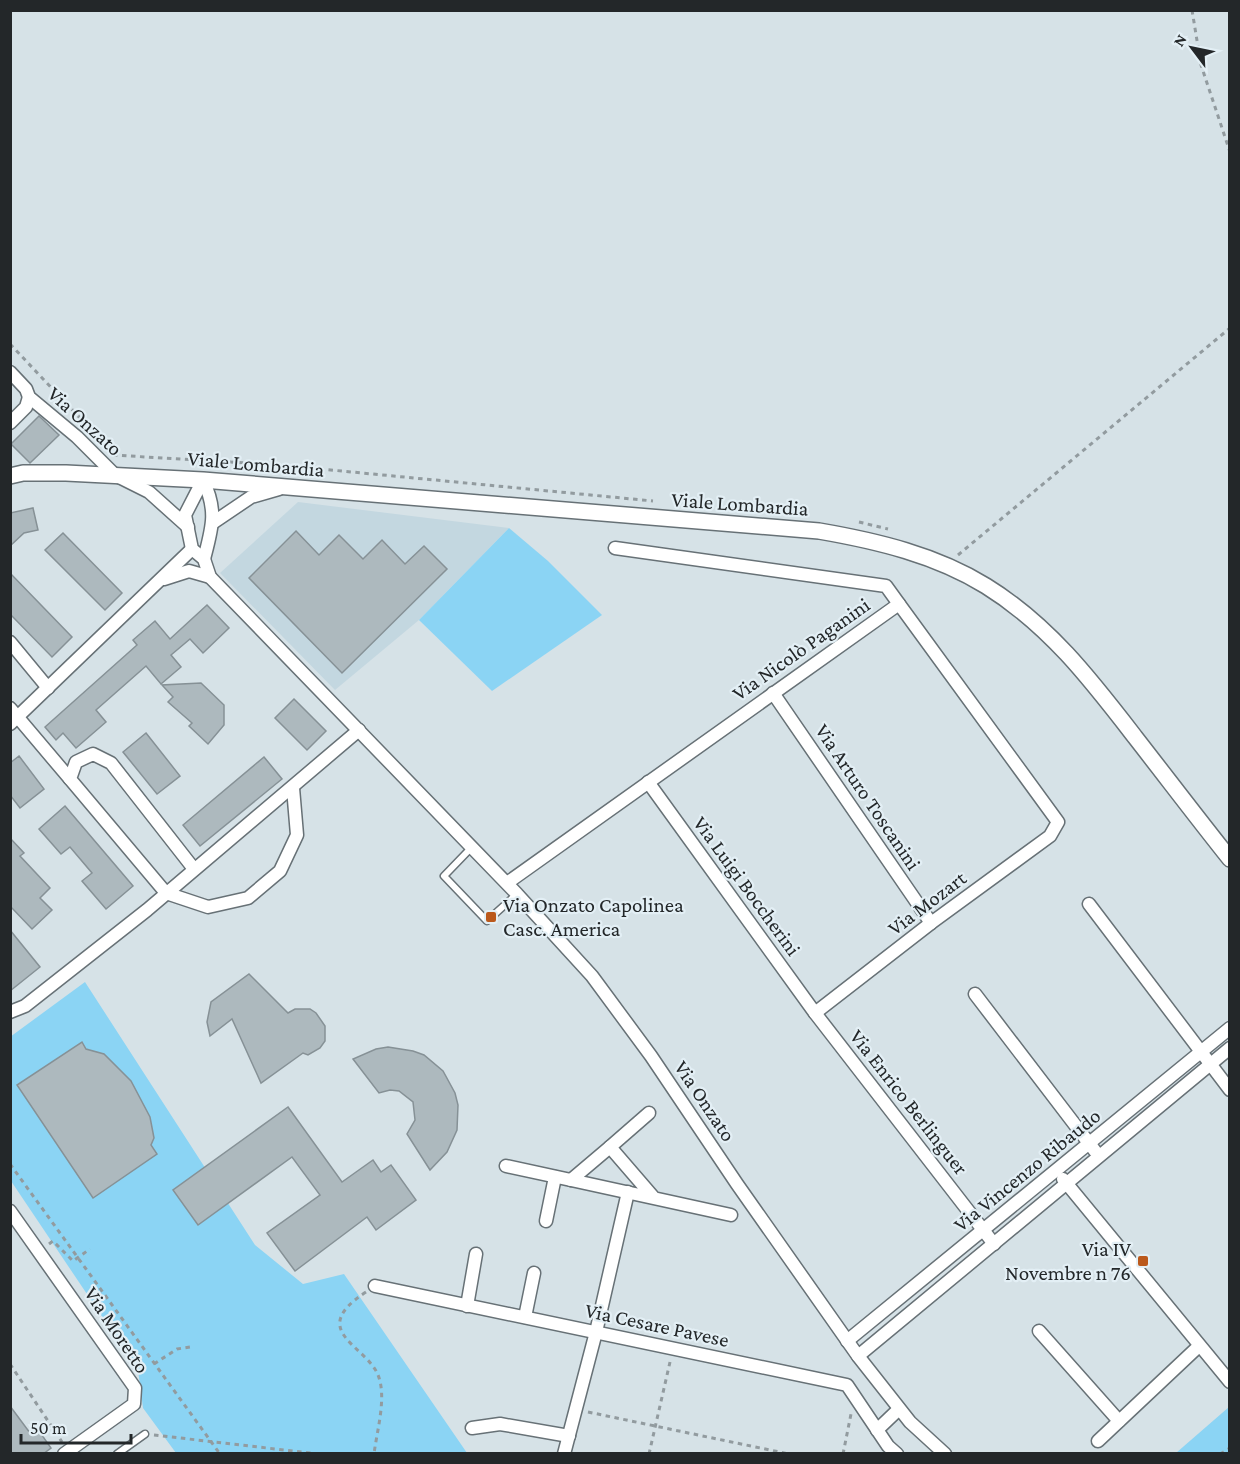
<svg xmlns="http://www.w3.org/2000/svg" width="1240" height="1464" font-family="'Crimson Pro',serif">
<style>
.built{fill:#c3d7e0}
.green{fill:#8bd4f4}
.building{fill:#adb9be;stroke:#869196;stroke-width:1.5}
.lines{fill:none;stroke-linecap:round;stroke-linejoin:round}
.service-casing{stroke:#677176;stroke-width:9}
.minor-casing{stroke:#677176;stroke-width:15}
.tertiary-casing{stroke:#677176;stroke-width:18}
.path{stroke:#929b9f;stroke-width:3;stroke-dasharray:4.5 4.5;stroke-linecap:butt}
.service{stroke:#fff;stroke-width:6}
.minor{stroke:#fff;stroke-width:12}
.tertiary{stroke:#fff;stroke-width:15}
.poi-dot{fill:#bb591c;stroke:#e3eff5;stroke-width:2}
.labels{text-anchor:middle;dominant-baseline:central;stroke-width:4.5;stroke-linejoin:round;paint-order:stroke}
.street-label{font-size:21px;fill:#232729;stroke:#e3eff5}
.poi-label{font-size:21px;fill:#232729;stroke:#e3eff5;text-anchor:start}
</style>
<rect width="100%" height="100%" fill="#d6e2e7"/>
<polygon class="built" points="298,502 509,528 419,620 335,690 220,573"/>
<g class="green">
<polygon points="509,528 548,561 602,615 492,691 419,620"/>
<polygon points="85,982 255,1245 303,1284 344,1274 467,1453 176,1453 143,1408 138,1370 11,1181 10,1037"/>
<polygon points="1229,1407 1229,1453 1176,1453"/>
</g>
<g class="building">
<polygon points="39,416 59,435 30,463 11,444"/>
<polygon points="33,508 38,530 24,533 10,546 10,513"/>
<polygon points="296,531 319,555 339,535 363,559 382,540 405,564 424,546 447,569 342,673 249,578"/>
<polygon points="63,533 122,593 105,610 45,550"/>
<polygon points="10,573 72,637 52,657 10,614"/>
<polygon points="207,605 229,628 203,653 190,639 171,655 181,667 161,684 146,666 96,710 106,722 76,748 63,733 56,740 45,727 137,645 133,640 155,621 170,639"/>
<polygon points="201,683 224,705 224,725 208,744 189,726 192,723 168,702 173,697 162,685"/>
<polygon points="294,699 326,731 307,750 275,718"/>
<polygon points="146,733 180,776 157,794 123,752"/>
<polygon points="19,756 44,789 20,808 10,795 10,763"/>
<polygon points="264,757 282,779 200,846 183,825"/>
<polygon points="65,806 133,886 106,909 82,881 92,873 70,847 61,854 39,829"/>
<polygon points="10,838 24,853 20,856 50,888 40,898 52,910 32,929 10,906"/>
<polygon points="10,930 40,967 10,991"/>
<polygon points="249,974 288,1013 295,1009 310,1009 316,1013 325,1026 325,1041 320,1048 308,1055 303,1053 261,1083 232,1019 210,1036 207,1022 211,1002"/>
<polygon points="82,1042 86,1049 104,1054 131,1081 150,1117 154,1138 151,1145 157,1154 93,1198 17,1085"/>
<polygon points="388,1047 413,1051 424,1055 443,1071 455,1093 458,1105 457,1130 447,1152 430,1170 407,1134 415,1120 413,1102 399,1091 390,1090 379,1093 353,1059 376,1049"/>
<polygon points="288,1107 342,1182 373,1160 381,1172 391,1165 416,1200 376,1230 367,1217 295,1271 267,1233 320,1195 292,1157 198,1225 173,1190"/>
<polygon points="10,1406 30,1433 37,1428 51,1448 43,1454 10,1454"/>
</g>
<g class="lines">
<g class="service-casing">
<g id="service">
<polyline points="471,848 444,876 487,921 517,894"/>
<polyline points="117,1454 145,1434"/>
</g>
</g>
<g class="minor-casing">
<g id="minor">
<polyline points="10,372 26,389 29,397 77,437 115,475 149,492 188,527"/>
<polyline points="10,423 26,407 29,397"/>
<polyline points="203,480 185,515 192,549 204,559 210,577 517,894 592,976 651,1056 737,1184 858,1356 910,1422 945,1454"/>
<path d="M203,480C218,511 212,528 204,559"/>
<polyline points="214,522 251,497 279,489"/>
<polyline points="615,548 886,586 899,604"/>
<polyline points="164,579 189,571 210,577"/>
<polyline points="10,642 48,688"/>
<polyline points="773,693 931,923"/>
<polyline points="10,708 70,779"/>
<polyline points="10,724 192,549"/>
<polyline points="648,782 815,1013 994,1244"/>
<polyline points="194,869 111,763 93,754 76,762 70,779 166,893 208,907 248,898 280,871 297,835 293,788"/>
<polyline points="507,883 899,604 1058,822 1050,836 931,923 815,1013"/>
<polyline points="1089,904 1230,1090"/>
<polyline points="975,994 1095,1151"/>
<polyline points="10,1012 25,1006 147,910 359,730"/>
<polyline points="610,1147 649,1113"/>
<polyline points="506,1166 571,1180"/>
<polyline points="1063,1179 1230,1382"/>
<polyline points="654,1198 610,1147 571,1180 731,1215"/>
<polyline points="10,1211 135,1388 134,1404 64,1454"/>
<polyline points="546,1221 555,1177"/>
<polyline points="375,1286 847,1385 888,1446 897,1454"/>
<polyline points="467,1306 476,1254"/>
<polyline points="525,1317 534,1273"/>
<polyline points="1039,1331 1119,1421"/>
<polyline points="847,1341 1230,1028"/>
<polyline points="858,1356 1230,1048"/>
<polyline points="472,1428 500,1424 569,1436"/>
<polyline points="877,1430 899,1409"/>
<polyline points="1098,1441 1199,1346"/>
<polyline points="564,1454 596,1332 628,1192"/>
</g>
</g>
<g class="tertiary-casing">
<path id="tertiary" d="M10,476L23,473H66L203,480L819,531C877,541 936,555 986,586C1049,625 1091,680 1135,737C1167,778 1198,819 1230,859"/>
</g>
<g class="path">
<polyline points="1192,10 1201,65 1230,152"/>
<polyline points="10,344 81,419 83,425"/>
<polyline points="113,455 279,465 653,501"/>
<polyline points="859,522 888,529"/>
<polyline points="958,555 1230,328"/>
<polyline points="10,1164 220,1454"/>
<polyline points="49,1244 53,1241 73,1261 90,1249"/>
<path d="M366,1292C306,1331 366,1345 378,1375C387,1397 377,1430 374,1454"/>
<polyline points="10,1364 62,1442"/>
<polyline points="154,1364 177,1349 190,1347"/>
<polyline points="588,1412 789,1454"/>
<polyline points="154,1435 319,1454"/>
<polyline points="649,1454 670,1362"/>
<polyline points="843,1454 851,1414"/>
<polyline points="1220,1454 1230,1448"/>
</g>
<use href="#service" class="service"/>
<use href="#minor" class="minor"/>
<use href="#tertiary" class="tertiary"/>
</g>
<g class="poi-dot">
<rect x="485" y="911" width="12" height="12" rx="3"/>
<rect x="1137" y="1255" width="12" height="12" rx="3"/>
</g>
<g class="labels">
<g class="street-label">
<text transform="translate(85 421) rotate(42)">Via Onzato</text>
<text transform="translate(256 464) rotate(5)">Viale Lombardia</text>
<text transform="translate(740 504) rotate(4)">Viale Lombardia</text>
<text transform="translate(801 649) rotate(-35)">Via Nicolò Paganini</text>
<text transform="translate(868 797) rotate(56)">Via Arturo Toscanini</text>
<text transform="translate(747 886) rotate(54)">Via Luigi Boccherini</text>
<text transform="translate(927 903) rotate(-37)">Via Mozart</text>
<text transform="translate(705 1101) rotate(56)">Via Onzato</text>
<text transform="translate(909 1102) rotate(52)">Via Enrico Berlinguer</text>
<text transform="translate(1027 1170) rotate(-39)">Via Vincenzo Ribaudo</text>
<text transform="translate(657 1325) rotate(12)">Via Cesare Pavese</text>
<text transform="translate(117 1330) rotate(56)">Via Moretto</text>
</g>
<g class="poi-label">
<text x="503" y="905">Via Onzato Capolinea<tspan x="503" dy="24">Casc. America</tspan></text>
<text x="1131" y="1249" text-anchor="end">Via IV<tspan x="1131" dy="24">Novembre n 76</tspan></text>
</g>
</g>
<rect width="1240" height="1464" fill="none" stroke="#232729" stroke-width="24"/>
<g transform="translate(1192 48) rotate(302)" stroke="#e3eff5" stroke-width="4.5" paint-order="stroke">
<path d="M0-4.5L10 22L0 15L-10 22Z" fill="#232729"/>
<text y="-9" font-size="16" font-weight="bold" text-anchor="middle" fill="#232729">N</text>
</g>
<path d="M21 1434v9h110v-9" fill="none" stroke="#232729" stroke-width="3"/>
<text x="30" y="1434" font-size="18" fill="#232729" stroke="#e3eff5" stroke-width="4.5" paint-order="stroke">50 m</text>
</svg>
